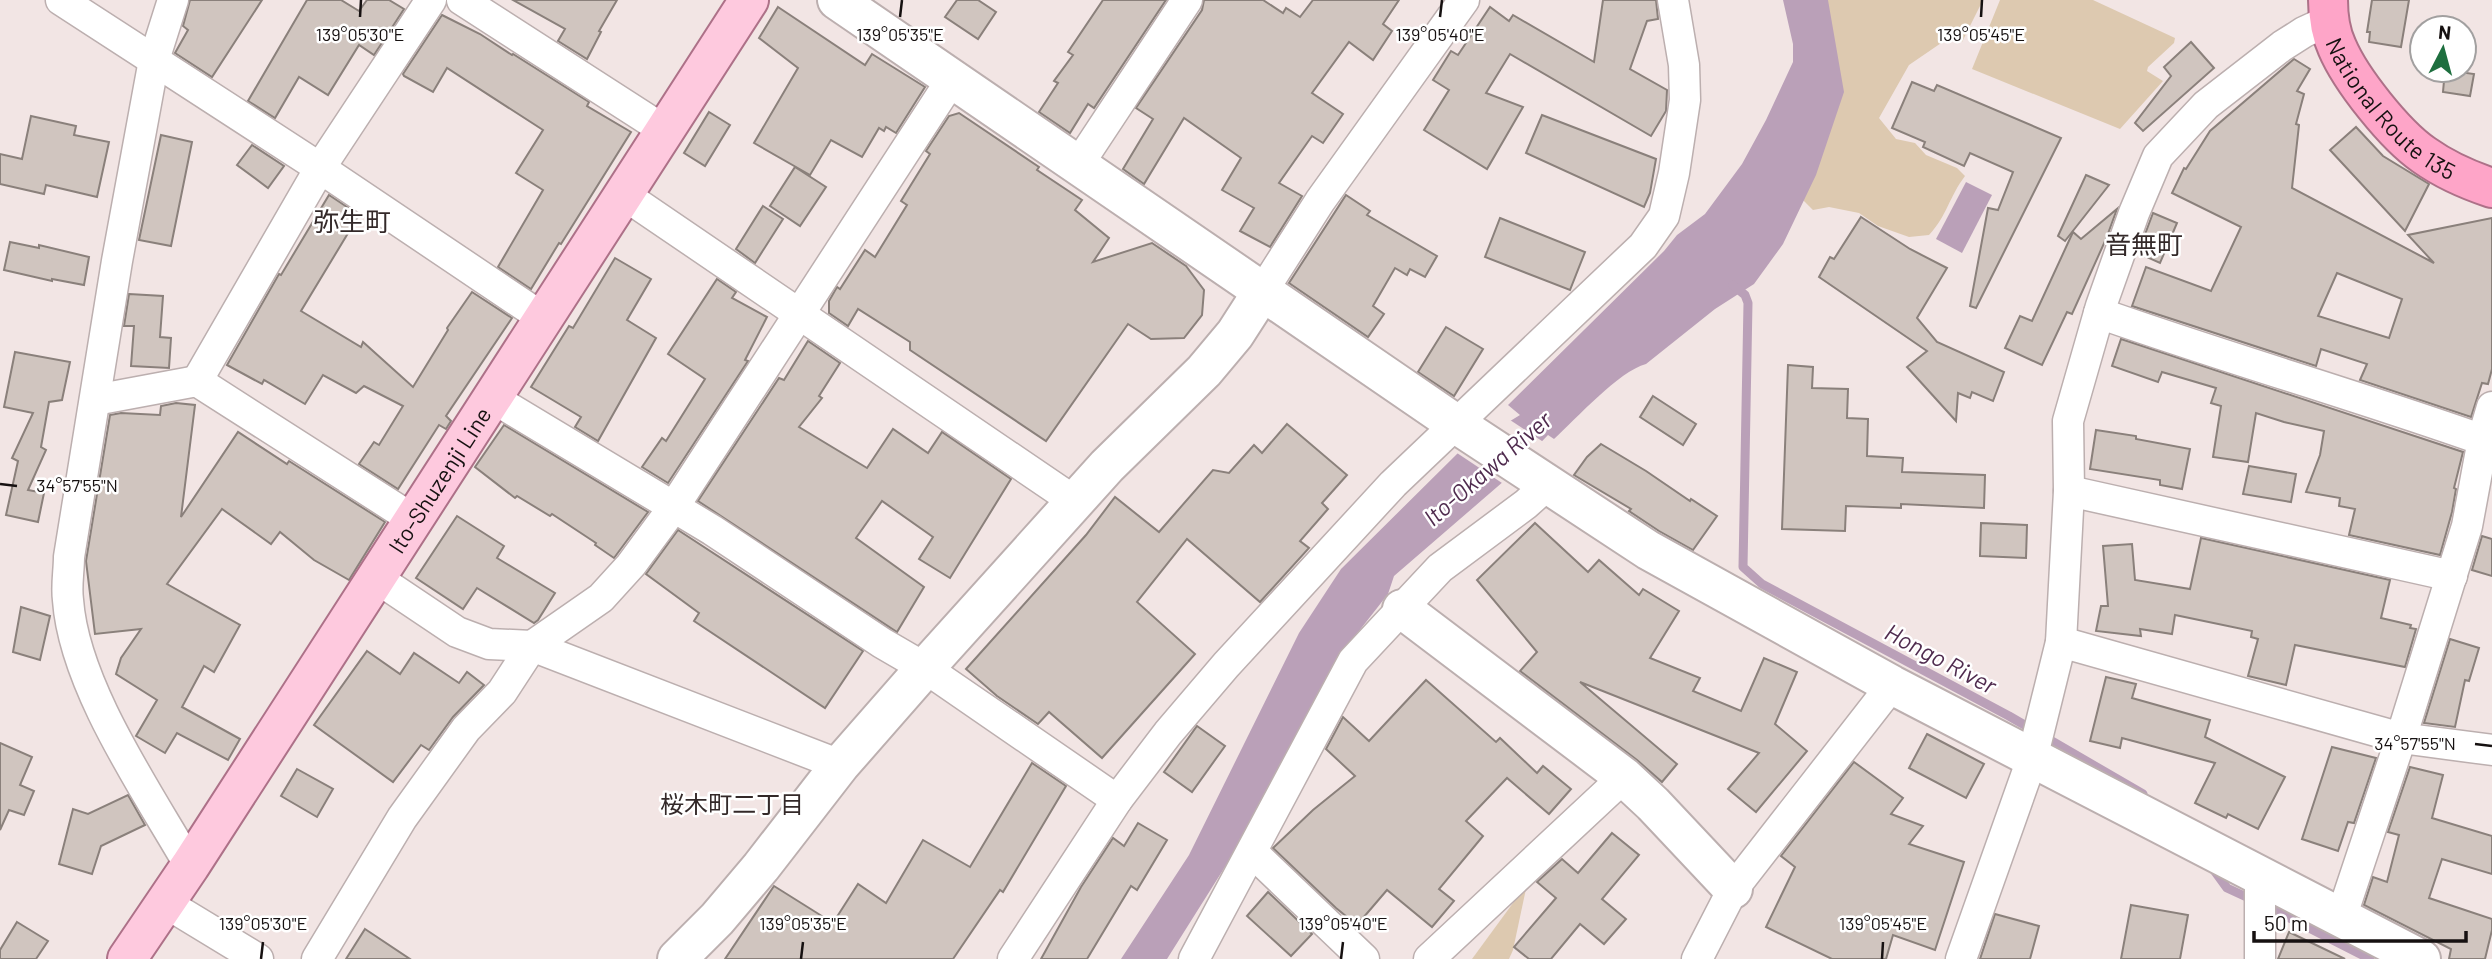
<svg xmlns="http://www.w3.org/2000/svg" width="2492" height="959" font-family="Barlow,'Noto Sans JP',sans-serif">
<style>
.green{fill:#ddc9b0}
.water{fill:#baa0b8}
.pier{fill:#f2e5e4}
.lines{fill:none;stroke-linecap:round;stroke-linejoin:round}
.stream{stroke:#baa0b8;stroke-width:9}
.building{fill:#d0c5bf;stroke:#8a807b;stroke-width:2;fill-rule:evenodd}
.street-casing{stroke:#bcafaf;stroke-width:33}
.secondary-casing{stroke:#bcafaf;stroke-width:42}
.primary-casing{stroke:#ad7188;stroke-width:42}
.highway-casing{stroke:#ad7188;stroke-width:42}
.street{stroke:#fff;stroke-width:30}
.secondary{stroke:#fff;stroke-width:38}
.primary{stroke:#fec9de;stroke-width:38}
.highway{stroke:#fea5c8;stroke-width:38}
.ticks{fill:none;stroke:#161111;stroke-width:2.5}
.labels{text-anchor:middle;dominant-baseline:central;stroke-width:5;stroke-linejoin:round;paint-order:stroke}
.street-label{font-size:23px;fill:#161111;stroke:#fff}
.water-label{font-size:24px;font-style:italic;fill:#502c4f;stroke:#fff}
.neighbourhood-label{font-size:24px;fill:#332929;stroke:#fff}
.quarter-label{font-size:26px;fill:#332929;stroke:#fff}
.ticks-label{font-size:18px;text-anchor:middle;fill:#161111;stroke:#fff;stroke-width:5;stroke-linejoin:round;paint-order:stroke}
</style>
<rect width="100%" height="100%" fill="#f2e5e4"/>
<g class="green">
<path d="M1819,0H1983L1962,42L1947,39L1909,65L1879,118L1896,139L1915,143L1926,155L1957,168L1965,176C1949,197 1947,216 1929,235L1909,237L1878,226L1859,213L1829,207L1813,210L1799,196Z"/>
<polygon points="2000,0 2093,0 2175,38 2174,43 2148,67 2147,71 2163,81 2120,129 1972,69"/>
<polygon points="1527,884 1513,950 1509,959 1472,959"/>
</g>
<g class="water">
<path d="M1783,0H1828L1844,92L1816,175L1783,244L1754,284L1715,309L1646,364C1619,371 1576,419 1554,439L1548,435L1504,481L1394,576L1388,594L1334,663L1240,843L1167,959H1121L1189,855L1299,633L1341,569L1458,453L1520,415L1508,405L1664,251L1677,235L1705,214L1742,164L1766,120L1793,62V44Z"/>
<polygon points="1966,182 1992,195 1962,253 1936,239"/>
</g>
<polygon class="pier" points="1507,418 1545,443 1505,485 1454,451"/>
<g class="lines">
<g class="stream">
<polyline points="1733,285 1745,295 1748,303 1743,567 1762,584 2009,716 2143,794"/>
<polyline points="2211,866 2227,888 2253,900"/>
<polyline points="2266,906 2370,959"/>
</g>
</g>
<g class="building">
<polygon points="190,0 262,0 212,77 175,53 188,30 183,26"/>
<polygon points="307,0 341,0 359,11 367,0 389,0 404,9 374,55 359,45 328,95 299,77 275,118 248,101"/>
<polygon points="513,0 617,0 599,31 601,32 587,59 558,41 565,29"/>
<polygon points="957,0 978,0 996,12 978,39 945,17"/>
<polygon points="1103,0 1166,0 1094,108 1088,104 1070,133 1039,112 1058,83 1054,81 1073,55 1068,52"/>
<polygon points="1204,0 1263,0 1283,13 1286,8 1300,17 1313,0 1399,0 1383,24 1392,31 1373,60 1349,42 1312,93 1343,114 1323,143 1312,136 1279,183 1302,196 1270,247 1240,231 1254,208 1222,190 1241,158 1184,118 1144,184 1123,169 1153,119 1136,108 1202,10"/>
<polygon points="1603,0 1656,0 1658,19 1647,21 1630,69 1667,90 1666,111 1651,136 1510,54 1486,93 1523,107 1487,169 1424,130 1449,90 1433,80 1451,51 1458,55 1490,7 1509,21 1513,15 1594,62"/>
<polygon points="2372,0 2409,0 2401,47 2369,42 2370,32 2367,32"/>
<polygon points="778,7 865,65 872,54 925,87 896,133 886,127 884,131 879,128 862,157 831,140 810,175 754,143 798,68 759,38"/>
<polygon points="442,15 480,34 512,55 513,54 589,102 587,106 631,132 561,244 559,243 531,289 498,267 543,190 516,173 543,130 447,68 433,92 404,76 403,74"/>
<polygon points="2191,42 2214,68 2143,131 2135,123 2171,76 2164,67"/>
<path d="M2294,59L2310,69L2297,91L2304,94L2296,124L2299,125L2292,188L2434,263L2408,235L2492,218V369L2488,384L2482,383L2471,417L2360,380L2367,364L2321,349L2316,366L2132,306L2146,267L2211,291L2241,227L2172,193L2184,168L2186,169L2210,131ZM2337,273L2402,299L2389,338L2318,316Z"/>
<polygon points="2445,70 2474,74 2470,96 2443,92"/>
<polygon points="1912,82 1934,91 1937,85 2061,138 1976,308 1970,306 1988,208 1998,210 2013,172 1970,153 1964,166 1923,147 1925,142 1892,128"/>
<polygon points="709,112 730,125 705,166 684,153"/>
<polygon points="959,113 1039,167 1037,170 1082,200 1075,210 1109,238 1093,262 1152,243 1186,266 1204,290 1202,315 1184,338 1151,339 1128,324 1046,441 910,350 910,342 858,309 848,326 829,313 829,301 837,287 840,289 865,250 875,257 907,205 901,201 930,154 926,151 949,116"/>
<polygon points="1542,115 1656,159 1650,193 1644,207 1526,153"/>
<polygon points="31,116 76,126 74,135 109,142 97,197 46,185 44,194 0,184 0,154 22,159"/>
<polygon points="2356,127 2383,156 2429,184 2405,231 2330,150"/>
<polygon points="161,135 192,142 171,246 139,240"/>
<polygon points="252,145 284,166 268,188 237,165"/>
<polygon points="795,167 826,187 800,226 770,206"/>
<polygon points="2086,175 2109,185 2065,241 2058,236"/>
<polygon points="329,195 359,215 301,311 361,347 363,342 413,387 448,330 447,328 472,292 512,318 446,416 451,421 446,429 439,425 398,489 359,464 374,442 379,445 403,406 364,386 356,393 323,375 305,404 264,380 262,384 227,365 279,274 281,275"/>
<polygon points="1346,195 1370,211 1367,215 1437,256 1425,277 1410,269 1407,275 1395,268 1373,306 1384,314 1368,337 1289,283"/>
<polygon points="763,206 783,219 755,263 736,249"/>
<polygon points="2117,209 2106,239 2072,314 2067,312 2042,365 2005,348 2020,316 2032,321 2073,232 2081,239"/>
<polygon points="2153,213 2177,223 2160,263 2138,253"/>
<polygon points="1861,217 1910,249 1947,268 1917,318 1937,342 2004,372 1993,401 1972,392 1970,398 1958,393 1956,421 1907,367 1927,351 1819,277 1830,257 1834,259"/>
<polygon points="1500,218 1585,252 1570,290 1485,257"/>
<polygon points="10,242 39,248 39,245 89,257 84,285 52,279 52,281 4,270"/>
<polygon points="615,258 651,279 627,320 656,338 598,441 575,427 581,417 531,387 569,326 573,328"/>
<polygon points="717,279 736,292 732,298 767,317 745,360 748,361 668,483 642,467 662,438 666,441 705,379 668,354"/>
<polygon points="129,294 163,296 160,337 171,338 169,368 131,366 134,326 124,326"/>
<polygon points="1446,327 1483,349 1454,396 1418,372"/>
<polygon points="2121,339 2463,452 2454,488 2456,489 2452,512 2440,555 2349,535 2355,509 2339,506 2340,498 2306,492 2320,455 2324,431 2284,422 2256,413 2248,462 2213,457 2221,406 2211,403 2216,388 2162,372 2158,382 2112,366"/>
<polygon points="808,341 840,363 819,396 822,398 799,427 867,468 893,429 928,453 942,432 1011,479 950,578 919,559 933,537 882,501 856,538 924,587 897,632 698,501 779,378 784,380"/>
<polygon points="15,352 70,362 62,400 49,402 41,447 46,450 28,490 44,493 38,522 6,515 18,461 12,458 33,413 4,407"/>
<polygon points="1788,365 1813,367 1812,388 1848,389 1847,418 1868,419 1867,456 1903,458 1902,472 1985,475 1984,508 1901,504 1901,508 1846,506 1845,531 1782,529"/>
<polygon points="1653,396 1696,424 1683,445 1640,417"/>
<polygon points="176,403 195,405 181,517 238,432 287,464 289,461 385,522 349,580 314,560 280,532 271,544 222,509 167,584 240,625 214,672 204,666 182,707 240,739 228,760 177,733 165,753 136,736 157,700 116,674 121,658 141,629 95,634 86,561 110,415 121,413 160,415 161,406"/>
<polygon points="1287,424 1347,475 1322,503 1328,509 1300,541 1309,548 1260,602 1187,539 1137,602 1195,654 1102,758 1049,712 1038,724 997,696 966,669 1086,535 1115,497 1159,532 1213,470 1229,473 1254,445 1262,453"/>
<polygon points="504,425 648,512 614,558 595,545 596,543 552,514 550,516 517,496 515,498 475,467"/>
<polygon points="2096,430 2136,436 2136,439 2190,449 2182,489 2160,485 2160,480 2090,469"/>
<polygon points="1601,444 1646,471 1690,501 1691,499 1717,516 1693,550 1659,531 1629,511 1631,509 1574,475 1587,457"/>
<polygon points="2249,466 2296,474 2291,502 2243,494"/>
<polygon points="457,516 504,546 497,558 555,593 538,620 534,623 477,588 463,609 416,578"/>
<polygon points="1535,523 1588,572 1599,560 1639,595 1643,589 1679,611 1650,658 1700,678 1693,691 1741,711 1764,658 1797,672 1775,724 1807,751 1756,812 1728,789 1759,753 1580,682 1677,764 1662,782 1637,760 1520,671 1537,652 1477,580"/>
<polygon points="1981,523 2027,525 2026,558 1980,556"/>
<polygon points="678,530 863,651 825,708 694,621 699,613 646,574"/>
<polygon points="2482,536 2492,539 2492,576 2472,570"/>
<polygon points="2201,538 2390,580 2381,618 2411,625 2410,628 2416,629 2405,667 2295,645 2286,685 2248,676 2258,639 2251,637 2252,631 2175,615 2172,634 2140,629 2141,636 2096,631 2101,606 2108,606 2103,546 2132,544 2135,580 2190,589"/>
<polygon points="21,607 50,616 40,660 13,652"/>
<polygon points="2450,639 2479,648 2469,681 2465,680 2455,727 2424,723"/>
<polygon points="367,651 400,674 414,653 459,683 467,672 484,685 453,717 429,750 421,745 393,782 314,725"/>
<polygon points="2106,677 2136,684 2132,698 2210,720 2205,737 2285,777 2258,829 2228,814 2226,818 2195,803 2215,763 2122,738 2120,748 2090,741"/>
<polygon points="1426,680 1496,742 1500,738 1537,773 1543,766 1571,789 1549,814 1507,778 1466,821 1483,836 1439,889 1454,901 1432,927 1387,890 1357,925 1336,908 1273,848 1313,810 1355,776 1326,749 1343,717 1369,741"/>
<polygon points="1197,726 1225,746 1192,792 1164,772"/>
<polygon points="1927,734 1984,764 1966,798 1909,768"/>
<polygon points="0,743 32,757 20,785 34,791 24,815 9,810 0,830"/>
<polygon points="2332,747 2376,758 2354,823 2348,822 2338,851 2302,839"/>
<polygon points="1854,762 1903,798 1891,814 1923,826 1909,844 1964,862 1935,950 1893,935 1886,959 1832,959 1766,927 1795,867 1781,856"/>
<polygon points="1032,763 1066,786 1003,892 1000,890 953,959 725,959 774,886 833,923 858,884 886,903 923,840 970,867"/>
<polygon points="2410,767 2443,775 2432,818 2492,836 2492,874 2442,859 2429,898 2492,919 2492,930 2485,959 2449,959 2451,949 2364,905 2373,877 2387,882 2399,835 2388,832"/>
<polygon points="297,769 333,789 317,817 281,796"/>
<polygon points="128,795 145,825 101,846 92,874 59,864 73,809 88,814"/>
<polygon points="1138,823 1167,840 1137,890 1131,886 1087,959 1041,959 1081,887 1113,838 1124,846"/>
<polygon points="1612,833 1639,855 1602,899 1626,919 1604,944 1580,924 1551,959 1529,959 1514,947 1556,898 1537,882 1562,859 1578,873"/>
<polygon points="1268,892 1312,934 1291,956 1247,916"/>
<polygon points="2131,905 2188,915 2180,959 2121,959"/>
<polygon points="1995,914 2039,926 2030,959 1980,959"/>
<polygon points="17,922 48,941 36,959 0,959 0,950"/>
<polygon points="365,929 410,959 346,959"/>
<polygon points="2289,932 2345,959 2278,959"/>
</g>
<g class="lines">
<g class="street-casing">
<g id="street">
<polyline points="61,0 320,168 543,318"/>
<path d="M173,0L154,60L117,261L69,557C69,571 66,586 68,600C74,686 147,791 190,866"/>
<polyline points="462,0 664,130"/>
<polyline points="1078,165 1187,0"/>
<polyline points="623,194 1074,501"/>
<polyline points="1262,292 1320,201 1464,0"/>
<path d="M2099,313C2226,358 2356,395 2483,440"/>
<polyline points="197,381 320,168 431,0"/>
<polyline points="491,397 712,530 882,643 925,668 1117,800"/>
<polyline points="95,400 197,381 414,520"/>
<polyline points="2069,491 2452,576"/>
<polyline points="375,577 457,632 489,644 532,646 840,765"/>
<polyline points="2061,642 2401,738 2467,526 2484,434 2492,407"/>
<polyline points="1252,852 1364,959"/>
<polyline points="164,902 258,959"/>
<polyline points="2341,918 2401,738 2492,750"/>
<polyline points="317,959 402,818 466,729 502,692 532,646 601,598 631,565 673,508 952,79"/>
<polyline points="1013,959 1117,800 1168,733 1226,665 1393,484 1643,246 1664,216 1674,173 1685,100 1684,65 1673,0"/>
<polyline points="1194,959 1353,661 1440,568 1526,504 1547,485"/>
<polyline points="1429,959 1624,777"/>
<polyline points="1697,959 1733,889 1892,685"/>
<polyline points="1961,959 2032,759 2061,642 2069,491 2068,421 2101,306 2134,213 2158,156 2206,105 2282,46 2304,32 2328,21"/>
<polyline points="2260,959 2260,877"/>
</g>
</g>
<g class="secondary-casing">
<g id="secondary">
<polyline points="837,0 1456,424 1648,550 1892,685 2421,959"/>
<polyline points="1402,609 1624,777 1653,804 1733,889"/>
<polyline points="677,959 717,919 761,867 840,765 925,668 1107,466 1204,371 1235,334 1262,292"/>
</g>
</g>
<g class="primary-casing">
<g id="primary">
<path id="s1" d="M127,959L190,866L749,0"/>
</g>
</g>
<g class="highway-casing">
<g id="highway">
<path id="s2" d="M2328,0C2328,17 2330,32 2337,47C2351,80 2395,135 2424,155C2445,170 2468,180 2492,188"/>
</g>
</g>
<use href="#street" class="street"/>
<use href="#secondary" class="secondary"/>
<use href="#primary" class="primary"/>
<use href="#highway" class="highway"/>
</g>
<path class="ticks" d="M360,17L361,0M900,17L902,0M1440,17L1442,0M1981,17L1982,0M0,484L17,486M2475,744L2492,746M261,959L263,942M801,959L803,942M1341,959L1343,942M1882,959L1883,942"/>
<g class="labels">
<g class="street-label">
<text stroke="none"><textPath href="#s2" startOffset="131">National Route 135</textPath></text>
<text stroke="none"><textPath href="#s1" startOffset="572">Ito-Shuzenji Line</textPath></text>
</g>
<g class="water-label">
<text transform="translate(1487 468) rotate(-41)">Ito-Okawa River</text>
<text transform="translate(1941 658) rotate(28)">Hongo River</text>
</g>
<g class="neighbourhood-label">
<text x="732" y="803">桜木町二丁目</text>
</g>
<g class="quarter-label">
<text x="352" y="220">弥生町</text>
<text x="2144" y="243">音無町</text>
</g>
</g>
<g class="ticks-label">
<text x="360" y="41">139°05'30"E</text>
<text x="900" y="41">139°05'35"E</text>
<text x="1440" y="41">139°05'40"E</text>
<text x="1981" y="41">139°05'45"E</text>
<text x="77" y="492">34°57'55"N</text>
<text x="2415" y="750">34°57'55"N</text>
<text x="263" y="930">139°05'30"E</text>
<text x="803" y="930">139°05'35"E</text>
<text x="1343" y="930">139°05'40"E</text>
<text x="1883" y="930">139°05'45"E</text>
</g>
<g transform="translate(2443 49) rotate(6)"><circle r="33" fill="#ffffff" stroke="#a2a0a0" stroke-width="2"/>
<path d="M0-5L12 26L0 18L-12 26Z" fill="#1e6f3f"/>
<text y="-10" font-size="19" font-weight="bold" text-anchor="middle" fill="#161111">N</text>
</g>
<path d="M2254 931v10h212v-10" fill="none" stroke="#161111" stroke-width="3.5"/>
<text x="2264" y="931" font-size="21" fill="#161111" stroke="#ffffff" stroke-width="5" paint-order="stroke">50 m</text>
</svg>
